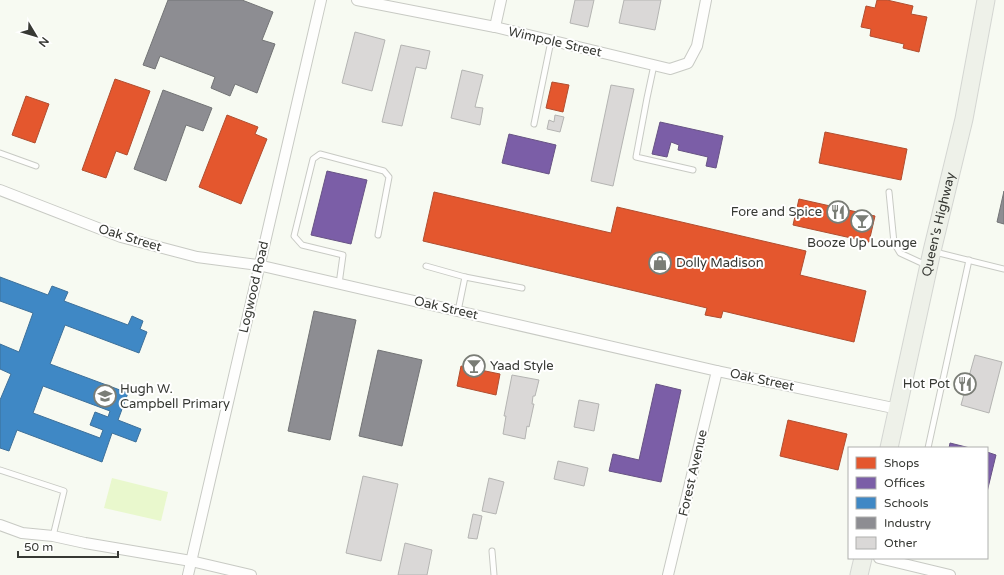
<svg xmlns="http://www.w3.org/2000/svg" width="1004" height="575" font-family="'Varela Round',sans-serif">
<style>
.green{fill:#e9f8cd}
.shops{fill:#e4572e;stroke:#b04e30}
.offices{fill:#7b5ea7;stroke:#675384}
.schools{fill:#3f88c5;stroke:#3d709a;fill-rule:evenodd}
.industry{fill:#8d8d92;stroke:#737476}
.building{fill:#dad8d7;stroke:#b4b4b2}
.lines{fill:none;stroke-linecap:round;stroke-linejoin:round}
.lane-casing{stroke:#c8cac4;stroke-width:7}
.street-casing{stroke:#c8cac4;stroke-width:12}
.primary-casing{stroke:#d4d6d2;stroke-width:19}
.lane{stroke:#fefefd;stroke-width:5}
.street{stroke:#fefefd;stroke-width:10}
.primary{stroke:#eef1e9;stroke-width:17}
.labels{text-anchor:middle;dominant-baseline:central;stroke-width:4;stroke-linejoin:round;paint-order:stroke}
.street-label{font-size:13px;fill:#373934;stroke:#fff}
.poi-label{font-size:13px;fill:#373934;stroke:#fff;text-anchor:start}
</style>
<rect width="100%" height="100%" fill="#f7faf2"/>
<polygon class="green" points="112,478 168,492 161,521 104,508"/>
<g class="shops">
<polygon points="877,0 887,0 913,6 911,14 927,17 919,52 903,48 904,44 870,36 871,29 861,27 866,6 875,8"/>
<polygon points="115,79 150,91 127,155 116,151 106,178 82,170"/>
<polygon points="552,82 569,85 563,112 546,108"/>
<polygon points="26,96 49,104 35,143 12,135"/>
<polygon points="227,115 258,127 255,134 267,139 241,204 199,187"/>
<polygon points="825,132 907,149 901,180 819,163"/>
<polygon points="434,192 611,233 617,207 806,251 800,275 866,291 854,342 723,311 721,318 705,315 707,308 423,241"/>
<polygon points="799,199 875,216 869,242 793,225"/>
<polygon points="461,366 500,374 496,395 457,386"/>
<polygon points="788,420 847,434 838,470 780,456"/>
</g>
<g class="offices">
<polygon points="660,122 723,136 716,168 706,166 708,157 678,150 679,145 671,142 667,157 652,154"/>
<polygon points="509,134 556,145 549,174 502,163"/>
<polygon points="327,171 367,180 351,244 311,235"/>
<polygon points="656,384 681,390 661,482 609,471 613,454 639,460"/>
<polygon points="950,443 970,448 949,448"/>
<polygon points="987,452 996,455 987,492"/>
</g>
<path class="schools" d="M0,277L48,295L52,286L68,292L64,301L128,325L132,316L143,321L140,329L147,332L139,353L65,325L50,364L128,393L118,420L141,429L136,442L112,433L102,462L17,430L9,451L0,448V400L11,374L0,369V344L19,352L33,313L0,301ZM43,386L110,411L108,417L95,412L90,425L103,430L100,438L33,413Z"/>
<g class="industry">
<polygon points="168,0 242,0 273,12 262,40 275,44 257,93 235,84 230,96 211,88 215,77 160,56 155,69 143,65"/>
<polygon points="163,90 212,108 203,131 186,125 166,181 134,169"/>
<polygon points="1004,191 1004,224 997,222"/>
<polygon points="314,311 356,320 330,440 288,431"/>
<polygon points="378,350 422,360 402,446 359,436"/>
</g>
<g class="building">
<polygon points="575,0 594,0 588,27 570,23"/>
<polygon points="624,0 661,0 655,30 619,23"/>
<polygon points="355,32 385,40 372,91 342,83"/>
<polygon points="401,45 430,51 426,69 416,67 402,126 382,122"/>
<polygon points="462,70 483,75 475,107 483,108 480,125 451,118"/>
<polygon points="611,85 634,89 613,186 591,181"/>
<polygon points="555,115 564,117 560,132 547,129 549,120 554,122"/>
<polygon points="975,355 1002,362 989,413 961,405"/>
<polygon points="512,375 539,380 535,396 533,396 532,404 534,404 529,427 527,426 525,439 503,434 506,416 504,416"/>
<polygon points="579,400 599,404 594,431 574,427"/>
<polygon points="558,461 588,468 584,486 554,479"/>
<polygon points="363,476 398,484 381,561 346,553"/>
<polygon points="489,478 504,482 496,514 482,511"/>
<polygon points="473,514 482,516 477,539 468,538"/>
<polygon points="405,543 432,550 427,575 398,575"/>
</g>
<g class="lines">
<g class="lane-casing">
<g id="lane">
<polyline points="654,65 647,98 636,157 693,170"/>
<polyline points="534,124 551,41"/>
<polyline points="0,153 36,166"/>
<polyline points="889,192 894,243 900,253 926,265"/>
<polyline points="935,252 1004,269"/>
<polyline points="426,266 465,277 522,288"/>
<polyline points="339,284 343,255 302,245 294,236 313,159 320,154 384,171 389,177 378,235"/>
<polyline points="458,311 465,277"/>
<polyline points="928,448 969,260"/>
<polyline points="0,470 64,491 53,536"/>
<polyline points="492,551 494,575"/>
</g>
</g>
<g class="street-casing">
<g id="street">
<polyline points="357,0 495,27 670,69 688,63 697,46 706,0"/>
<polyline points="495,27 501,0"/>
<polyline points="0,190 121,237 197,257 258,265 717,371 898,409"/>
<polyline points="0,525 22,533 53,536 85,543 191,561 251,575"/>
<polyline points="879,558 950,575"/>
<polyline points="188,575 321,0"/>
<polyline points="668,575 717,371"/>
</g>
</g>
<g class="primary-casing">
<g id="primary">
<path id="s1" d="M889,448L932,251L964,119L986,0"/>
<polyline points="859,575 863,558"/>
</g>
</g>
<use href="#lane" class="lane"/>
<use href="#street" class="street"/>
<use href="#primary" class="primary"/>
</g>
<defs>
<g id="restaurant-ring" transform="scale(1.15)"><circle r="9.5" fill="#fff" stroke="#7a7d76" stroke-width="1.5"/><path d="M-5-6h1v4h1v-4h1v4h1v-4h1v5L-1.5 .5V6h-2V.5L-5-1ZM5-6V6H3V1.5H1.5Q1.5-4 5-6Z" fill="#7a7d76"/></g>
<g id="bar-ring" transform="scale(1.15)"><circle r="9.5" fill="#fff" stroke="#7a7d76" stroke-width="1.5"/><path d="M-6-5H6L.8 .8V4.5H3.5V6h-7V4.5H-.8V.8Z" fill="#7a7d76"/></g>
<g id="shop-ring" transform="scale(1.15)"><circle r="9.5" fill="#fff" stroke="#7a7d76" stroke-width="1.5"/><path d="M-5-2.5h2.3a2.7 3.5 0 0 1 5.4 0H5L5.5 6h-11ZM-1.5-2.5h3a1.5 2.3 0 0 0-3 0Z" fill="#7a7d76"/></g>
<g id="school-ring" transform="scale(1.15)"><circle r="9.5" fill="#fff" stroke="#7a7d76" stroke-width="1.5"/><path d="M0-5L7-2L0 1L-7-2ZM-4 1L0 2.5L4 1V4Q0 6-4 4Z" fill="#7a7d76"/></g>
</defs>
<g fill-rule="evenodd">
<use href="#restaurant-ring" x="838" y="212"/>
<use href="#bar-ring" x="862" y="221"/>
<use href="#shop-ring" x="660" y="263"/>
<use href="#bar-ring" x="474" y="366"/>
<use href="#restaurant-ring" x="965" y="384"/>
<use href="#school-ring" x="105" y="396"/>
</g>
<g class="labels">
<g class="street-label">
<text transform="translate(555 42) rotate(13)">Wimpole Street</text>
<text stroke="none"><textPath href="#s1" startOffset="229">Queen's Highway</textPath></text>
<text transform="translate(130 238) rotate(17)">Oak Street</text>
<text transform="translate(254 287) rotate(-77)">Logwood Road</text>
<text transform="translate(446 308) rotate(13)">Oak Street</text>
<text transform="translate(762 380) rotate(12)">Oak Street</text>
<text transform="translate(693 473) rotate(-77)">Forest Avenue</text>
</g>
<g class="poi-label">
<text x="822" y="212" text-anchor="end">Fore and Spice</text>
<text x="862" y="243" text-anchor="middle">Booze Up Lounge</text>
<text x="676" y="263">Dolly Madison</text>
<text x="490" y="366">Yaad Style</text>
<text x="950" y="384" text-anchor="end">Hot Pot</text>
<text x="120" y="389">Hugh W.<tspan x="120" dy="15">Campbell Primary</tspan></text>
</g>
</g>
<rect x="848" y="447" width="140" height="112" fill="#ffffff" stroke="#afb0ae"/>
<rect x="856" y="457" width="20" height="12" fill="#e4572e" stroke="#afb0ae"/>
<text x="884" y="467" font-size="12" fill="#373934">Shops</text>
<rect x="856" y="477" width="20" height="12" fill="#7b5ea7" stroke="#afb0ae"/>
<text x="884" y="487" font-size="12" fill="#373934">Offices</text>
<rect x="856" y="497" width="20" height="12" fill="#3f88c5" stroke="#afb0ae"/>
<text x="884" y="507" font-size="12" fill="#373934">Schools</text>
<rect x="856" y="517" width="20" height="12" fill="#8d8d92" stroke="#afb0ae"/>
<text x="884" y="527" font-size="12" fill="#373934">Industry</text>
<rect x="856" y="537" width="20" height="12" fill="#dad8d7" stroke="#afb0ae"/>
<text x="884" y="547" font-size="12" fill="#373934">Other</text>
<g transform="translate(36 36) rotate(128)" stroke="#ffffff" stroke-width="3" paint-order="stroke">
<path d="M0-3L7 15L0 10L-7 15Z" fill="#373934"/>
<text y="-6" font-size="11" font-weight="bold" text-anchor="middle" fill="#373934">N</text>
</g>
<path d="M18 551v6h100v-6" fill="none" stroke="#373934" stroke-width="2"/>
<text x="24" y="551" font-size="12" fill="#373934" stroke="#ffffff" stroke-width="3" paint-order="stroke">50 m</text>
</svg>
